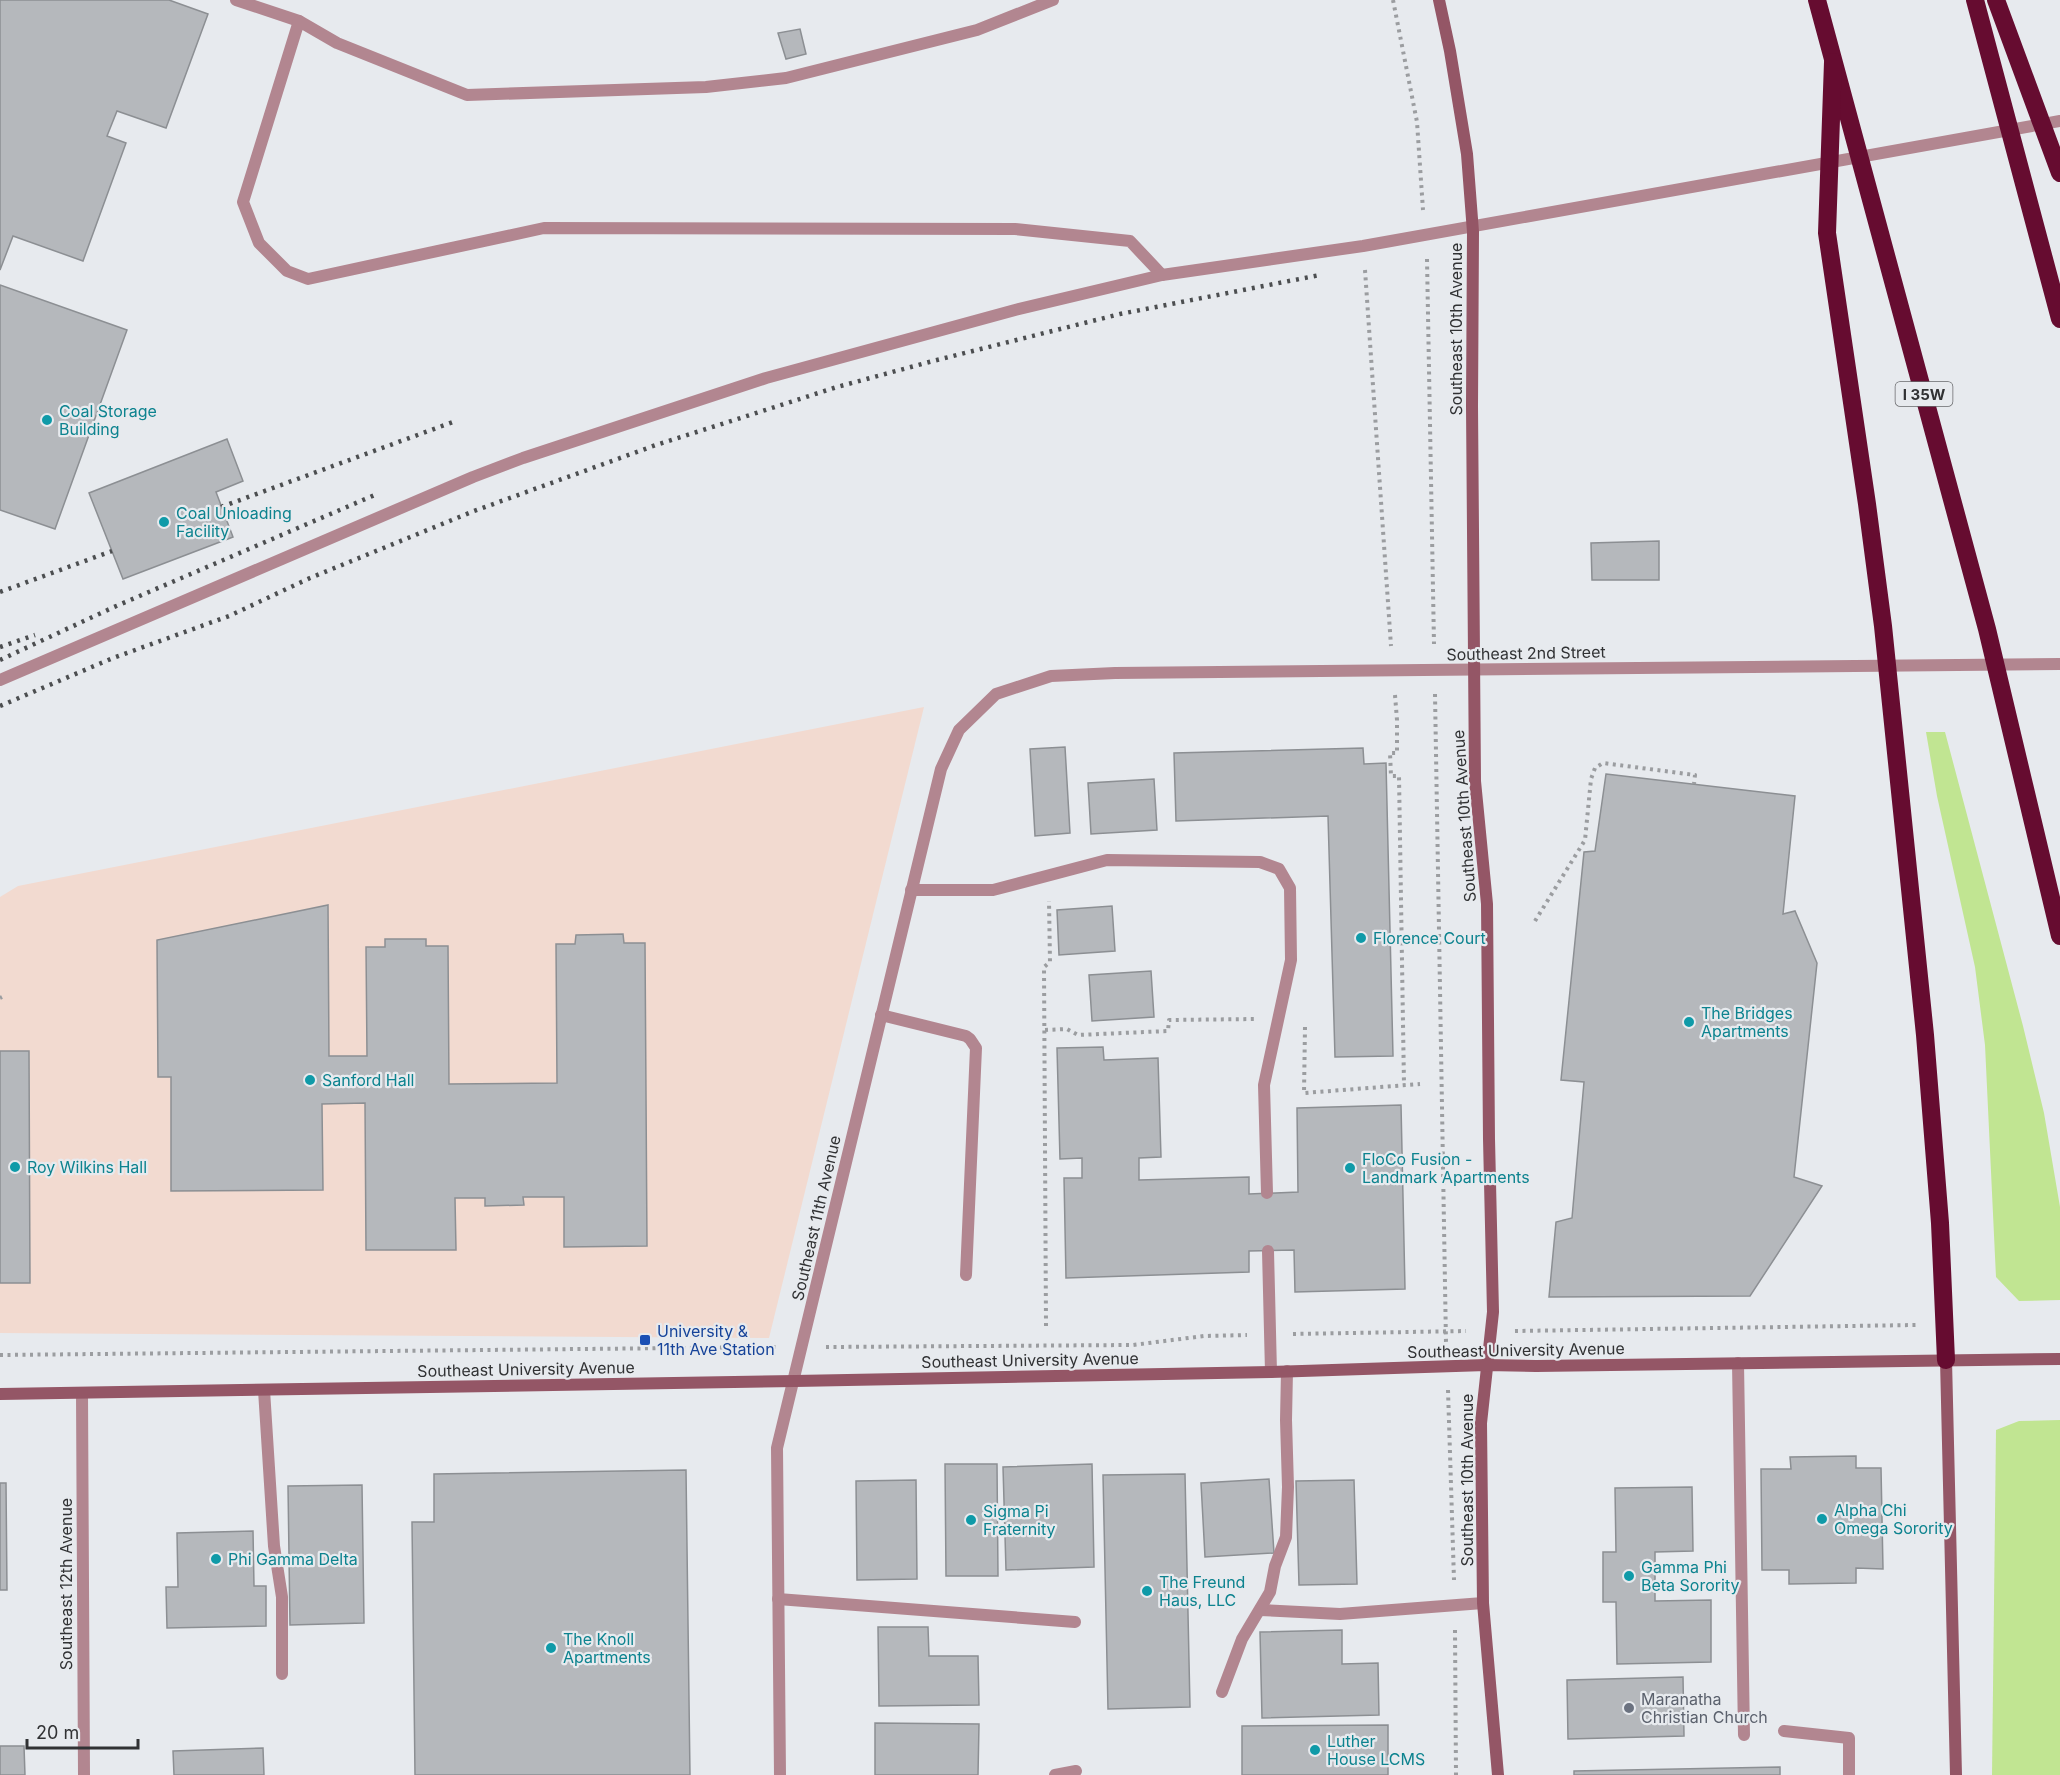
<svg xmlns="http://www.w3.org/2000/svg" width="2060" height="1775" font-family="Inter,sans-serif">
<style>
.education{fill:#f2dad0}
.green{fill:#c1e592}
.building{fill:#b5b8bc;stroke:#8c8f93;stroke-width:1.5}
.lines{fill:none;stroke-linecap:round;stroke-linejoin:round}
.path{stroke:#9b9da0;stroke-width:4;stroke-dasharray:3 4.5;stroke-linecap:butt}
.lane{stroke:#b28690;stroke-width:12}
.street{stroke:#b28690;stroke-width:12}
.secondary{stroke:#945666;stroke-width:12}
.highway{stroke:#660c30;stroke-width:18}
.rail{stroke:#4c4e50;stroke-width:4.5;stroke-dasharray:3 6;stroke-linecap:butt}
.culture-dot{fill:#0f9aa8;stroke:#e7eaee;stroke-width:2}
.transit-dot{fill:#1a4fb4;stroke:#e7eaee;stroke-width:2}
.worship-dot{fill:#6b7280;stroke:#e7eaee;stroke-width:2}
.labels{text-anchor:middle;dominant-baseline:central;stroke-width:4.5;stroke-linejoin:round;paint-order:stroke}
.shield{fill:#e7eaee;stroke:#68696c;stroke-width:1.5}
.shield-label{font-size:15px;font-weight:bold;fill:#313234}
.street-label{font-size:16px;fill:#313234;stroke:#e7eaee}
.culture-label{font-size:16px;fill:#0d838f;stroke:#e7eaee;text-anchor:start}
.transit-label{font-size:16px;fill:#164399;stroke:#e7eaee;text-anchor:start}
.worship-label{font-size:16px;fill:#5b616d;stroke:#e7eaee;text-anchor:start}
</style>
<rect width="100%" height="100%" fill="#e7eaee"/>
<polygon class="education" points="924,707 769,1338 0,1333 0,897 18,886"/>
<g class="green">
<polygon points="1926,732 1945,732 2023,1026 2044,1113 2060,1207 2060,1300 2019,1301 1996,1277 1985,1045 1975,967 1937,796"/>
<polygon points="2060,1420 2060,1775 1992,1775 1996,1430 2019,1421"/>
</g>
<g class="building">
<polygon points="0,0 169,0 208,14 166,128 117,111 107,136 126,143 83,261 13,236 0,270"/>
<polygon points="800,29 806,54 786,59 778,33"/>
<polygon points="0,285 127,330 55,529 0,510"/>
<polygon points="227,439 243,481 216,492 233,537 123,579 89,493"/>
<polygon points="1659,541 1659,580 1592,580 1591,543"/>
<polygon points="1065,747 1070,833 1035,836 1030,749"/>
<polygon points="1363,748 1364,764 1386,763 1393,1056 1335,1057 1328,816 1176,821 1174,753"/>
<polygon points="1606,774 1795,796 1783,914 1795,911 1817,963 1794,1177 1822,1186 1750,1296 1549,1297 1556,1222 1572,1218 1584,1082 1561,1080 1584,852 1595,851"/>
<polygon points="1154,779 1157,830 1091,834 1088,783"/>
<polygon points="328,905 329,1056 367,1056 366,947 385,947 385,939 426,939 426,946 448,946 449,1084 557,1083 556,944 575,944 576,935 623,934 624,943 645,943 647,1246 564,1247 564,1197 523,1197 524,1205 485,1206 485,1198 455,1198 456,1250 366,1250 365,1103 322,1104 323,1190 171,1191 171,1077 158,1077 157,940"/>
<polygon points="1112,906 1115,951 1059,955 1057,910"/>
<polygon points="1151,971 1154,1017 1092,1021 1089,975"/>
<polygon points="1103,1047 1104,1060 1158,1058 1161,1157 1139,1158 1139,1180 1249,1177 1249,1194 1298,1192 1297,1108 1401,1105 1405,1289 1295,1292 1294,1250 1249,1251 1249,1272 1066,1278 1064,1178 1082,1178 1082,1158 1060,1159 1057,1048"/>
<polygon points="0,1051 29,1051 30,1283 0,1283"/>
<polygon points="1856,1456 1856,1468 1881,1468 1883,1569 1856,1568 1856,1583 1789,1584 1789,1570 1762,1570 1761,1469 1791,1469 1790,1457"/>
<polygon points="945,1464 997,1464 998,1576 946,1576"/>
<polygon points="1092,1464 1094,1567 1006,1570 1003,1467"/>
<polygon points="686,1470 690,1775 415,1775 412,1522 434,1522 434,1474"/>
<polygon points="1185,1474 1190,1707 1108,1709 1103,1475"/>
<polygon points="1269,1479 1274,1553 1205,1557 1201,1483"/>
<polygon points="916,1480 917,1579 857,1580 856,1481"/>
<polygon points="1354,1480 1357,1584 1299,1585 1296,1481"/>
<polygon points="0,1483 6,1483 7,1590 0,1590"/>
<polygon points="362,1485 364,1623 290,1625 288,1486"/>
<polygon points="1692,1487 1693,1551 1655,1552 1655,1601 1711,1600 1711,1662 1617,1664 1616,1602 1603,1602 1603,1552 1616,1552 1615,1488"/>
<polygon points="253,1531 254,1586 266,1586 266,1626 167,1628 166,1587 178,1587 177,1533"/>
<polygon points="878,1627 928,1627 929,1656 978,1656 979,1705 879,1706"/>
<polygon points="1342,1630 1342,1664 1378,1663 1379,1715 1262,1718 1260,1632"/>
<polygon points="1683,1677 1684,1736 1568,1739 1567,1680"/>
<polygon points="875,1723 979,1724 978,1775 875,1775"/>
<polygon points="1388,1725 1388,1775 1242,1775 1242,1726"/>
<polygon points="0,1746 24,1746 25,1775 0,1775"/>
<polygon points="263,1748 264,1775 174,1775 173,1751"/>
<polygon points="1780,1767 1780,1775 1574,1775 1574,1771"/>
</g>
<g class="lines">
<g class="path">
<polyline points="1393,0 1417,122 1423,210"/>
<polyline points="1427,259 1434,644"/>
<polyline points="1365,270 1391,646"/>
<polyline points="1435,694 1446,1343"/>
<polyline points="1395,695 1397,720 1397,753 1390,753 1391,776 1399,776 1404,1085"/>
<polyline points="1535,921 1585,840 1591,779 1595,768 1603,763 1695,775 1694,784"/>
<polyline points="0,998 2,997"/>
<polyline points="1305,1027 1304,1093 1420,1084"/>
<polyline points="1045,1030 1067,1029 1078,1035 1168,1031 1169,1020 1255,1019"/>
<polyline points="1046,1326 1044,967 1050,962 1049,901"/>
<polyline points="1515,1331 1916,1325"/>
<polyline points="1293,1334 1466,1331"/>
<polyline points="826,1347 1133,1345 1204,1336 1247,1335"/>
<polyline points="0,1355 776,1347"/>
<polyline points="1448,1390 1454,1580"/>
<polyline points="1455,1630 1456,1775"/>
</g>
<g class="lane">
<polyline points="236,0 299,21"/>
<polyline points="1053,0 977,30 786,78 706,87 467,95 337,43 299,21 243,202 259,243 287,271 308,279 544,228 1015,229 1130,241 1162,275"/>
<polyline points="0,680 473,477 523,458 766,378 1015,310 1162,275 1363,246 2060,121"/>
<polyline points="911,890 993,890 1107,860 1260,862 1279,869 1290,888 1291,960 1264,1085 1267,1193"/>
<polyline points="881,1015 966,1036 970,1039 976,1048 966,1275"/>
<polyline points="1268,1251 1271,1372"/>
<polyline points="1738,1363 1744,1735"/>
<polyline points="264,1390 274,1546 282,1597 282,1674"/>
<polyline points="778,1599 1075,1622"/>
<polyline points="1260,1610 1340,1614 1483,1603"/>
<polyline points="1222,1692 1242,1639 1270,1592 1275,1566 1286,1537 1288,1487 1286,1420 1287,1371"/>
<polyline points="1784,1731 1849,1738 1849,1775"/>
<polyline points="1055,1775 1076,1771"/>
</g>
<g class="street">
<polyline points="82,1393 84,1775"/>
<polyline points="780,1775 777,1448 941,769 959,730 996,694 1051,676 1115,673 2060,664"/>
</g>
<g class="secondary">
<polyline points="1439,0 1450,51 1467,154 1473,232 1472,406 1475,781 1487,904 1489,1139 1493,1312 1481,1423 1483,1603 1498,1775"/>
<polyline points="1946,1360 1956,1775"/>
<polyline points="0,1394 795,1381 1271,1372 1486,1365 1536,1366 2060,1359"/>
</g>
<g class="highway">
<polyline points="1817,0 1987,629 2060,936"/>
<polyline points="1975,0 2060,319"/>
<polyline points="1996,0 2060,173"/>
<polyline points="1833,62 1827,233 1867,504 1883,626 1925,1035 1940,1223 1946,1360"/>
</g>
<g class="rail">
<polyline points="221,507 453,422"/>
<polyline points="0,592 112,551"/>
<polyline points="0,647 35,635"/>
<polyline points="0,660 114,607 377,494"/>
<polyline points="0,706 113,658 229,616 310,578 474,511 656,445 750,415 837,387 933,361 1120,314 1320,275"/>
</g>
</g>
<g class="culture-dot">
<circle cx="47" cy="420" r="6"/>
<circle cx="164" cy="522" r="6"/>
<circle cx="1361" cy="938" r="6"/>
<circle cx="1689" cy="1022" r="6"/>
<circle cx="310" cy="1080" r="6"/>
<circle cx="15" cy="1167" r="6"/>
<circle cx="1350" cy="1168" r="6"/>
<circle cx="1822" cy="1519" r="6"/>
<circle cx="971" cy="1520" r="6"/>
<circle cx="216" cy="1559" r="6"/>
<circle cx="1629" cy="1576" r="6"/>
<circle cx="1147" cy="1591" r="6"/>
<circle cx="551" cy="1648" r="6"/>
<circle cx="1315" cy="1750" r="6"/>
</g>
<rect class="transit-dot" x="639" y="1334" width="12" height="12" rx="3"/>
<circle class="worship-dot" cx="1629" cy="1708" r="6"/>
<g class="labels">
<rect class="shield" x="1895.5" y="382" width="57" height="24" rx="4.5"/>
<g class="shield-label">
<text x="1924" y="394">I 35W</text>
</g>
<g class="street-label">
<text transform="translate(1456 329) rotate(-90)">Southeast 10th Avenue</text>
<text transform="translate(1526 653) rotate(-1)">Southeast 2nd Street</text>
<text transform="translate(1464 816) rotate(-94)">Southeast 10th Avenue</text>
<text transform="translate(816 1218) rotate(-77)">Southeast 11th Avenue</text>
<text transform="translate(1516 1350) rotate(-1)">Southeast University Avenue</text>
<text transform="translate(1030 1360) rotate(-1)">Southeast University Avenue</text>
<text transform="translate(526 1369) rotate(-1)">Southeast University Avenue</text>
<text transform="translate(1467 1480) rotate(-90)">Southeast 10th Avenue</text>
<text transform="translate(66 1584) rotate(-90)">Southeast 12th Avenue</text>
</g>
<g class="culture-label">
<text x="59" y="411">Coal Storage<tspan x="59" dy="18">Building</tspan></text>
<text x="176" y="513">Coal Unloading<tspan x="176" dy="18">Facility</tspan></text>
<text x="1373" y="938">Florence Court</text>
<text x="1701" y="1013">The Bridges<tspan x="1701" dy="18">Apartments</tspan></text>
<text x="322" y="1080">Sanford Hall</text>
<text x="1362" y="1159">FloCo Fusion -<tspan x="1362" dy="18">Landmark Apartments</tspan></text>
<text x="27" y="1167">Roy Wilkins Hall</text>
<text x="1834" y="1510">Alpha Chi<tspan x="1834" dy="18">Omega Sorority</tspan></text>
<text x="983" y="1511">Sigma Pi<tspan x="983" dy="18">Fraternity</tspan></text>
<text x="228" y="1559">Phi Gamma Delta</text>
<text x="1641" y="1567">Gamma Phi<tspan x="1641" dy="18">Beta Sorority</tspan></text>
<text x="1159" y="1582">The Freund<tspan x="1159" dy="18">Haus, LLC</tspan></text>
<text x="563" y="1639">The Knoll<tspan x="563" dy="18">Apartments</tspan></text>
<text x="1327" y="1741">Luther<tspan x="1327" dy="18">House LCMS</tspan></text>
</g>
<g class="transit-label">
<text x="657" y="1331">University &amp;<tspan x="657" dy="18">11th Ave Station</tspan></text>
</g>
<g class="worship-label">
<text x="1641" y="1699">Maranatha<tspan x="1641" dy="18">Christian Church</tspan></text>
</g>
</g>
<path d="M27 1739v9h111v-9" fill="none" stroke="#313234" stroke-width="3"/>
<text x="36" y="1739" font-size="18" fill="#313234" stroke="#e7eaee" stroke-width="4.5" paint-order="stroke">20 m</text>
</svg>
